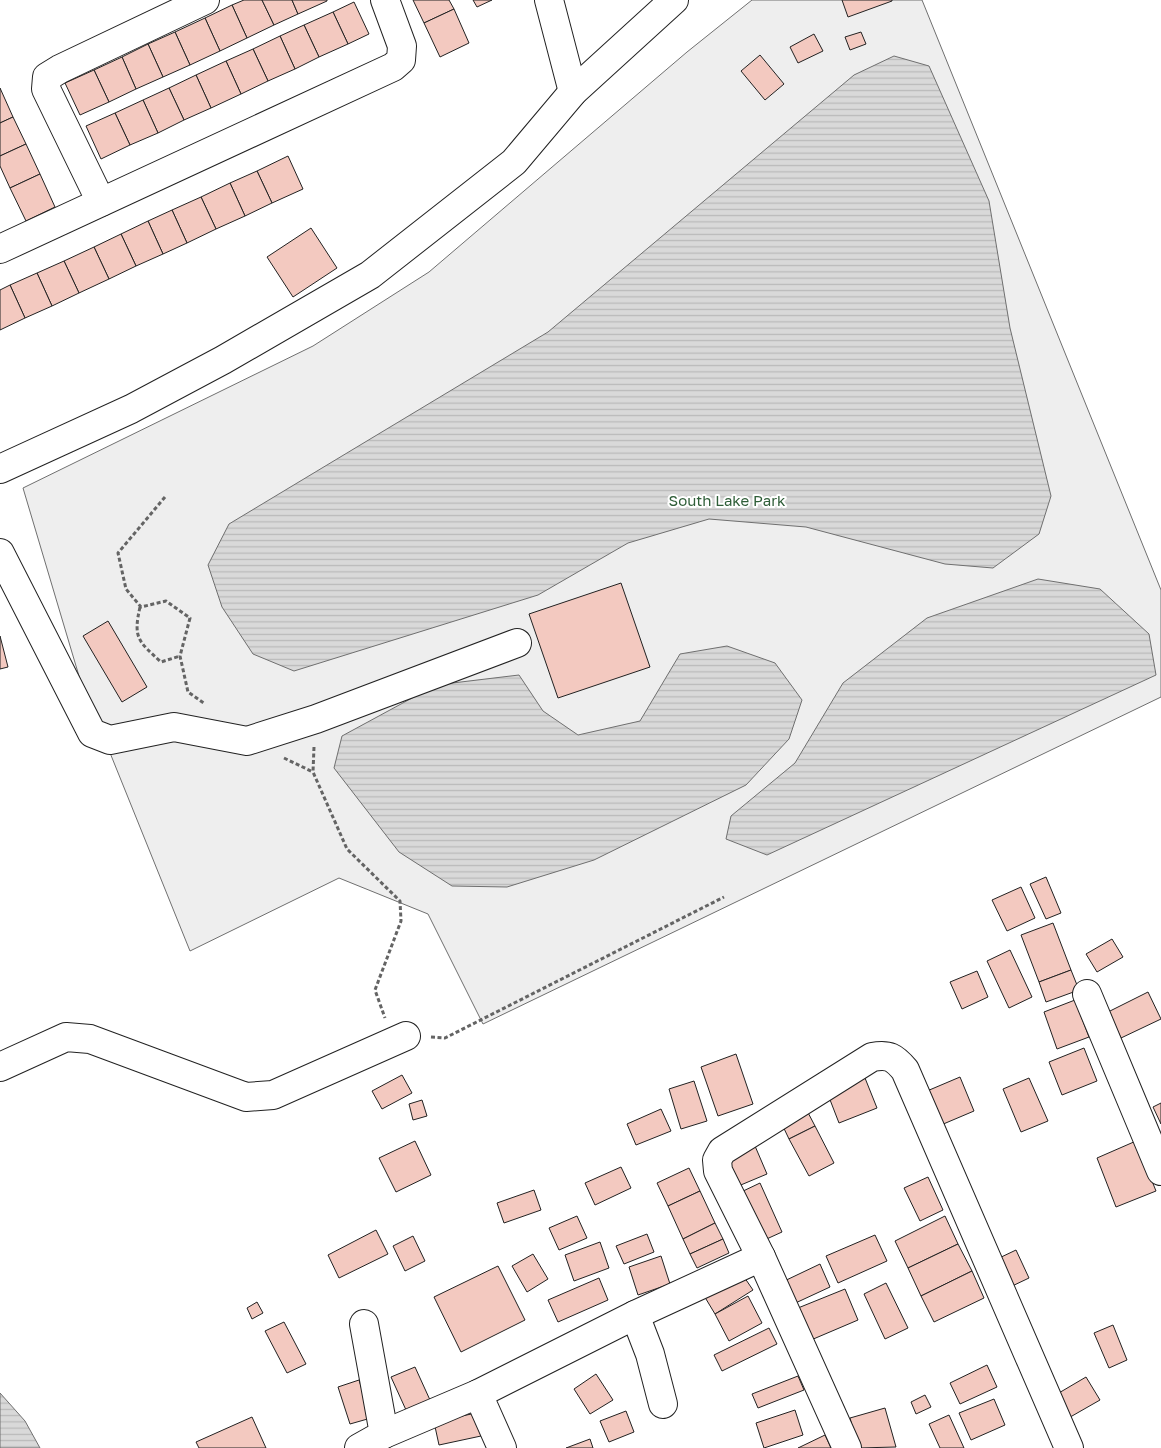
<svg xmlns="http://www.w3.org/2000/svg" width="1161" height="1448" font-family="'Golos Text',sans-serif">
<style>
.green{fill:#eee;stroke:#6f6f6f}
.water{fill:url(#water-rules);stroke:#6f6f6f}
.building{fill:#f3c9c0;stroke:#222}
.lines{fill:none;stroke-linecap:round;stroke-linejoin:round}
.minor-casing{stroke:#222;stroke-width:30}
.path{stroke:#646464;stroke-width:3;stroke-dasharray:4 2.5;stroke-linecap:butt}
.minor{stroke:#fff;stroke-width:28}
.labels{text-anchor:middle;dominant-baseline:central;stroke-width:4;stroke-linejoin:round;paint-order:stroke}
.park-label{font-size:15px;fill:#2f5e38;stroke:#fff}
</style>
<defs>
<pattern id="water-rules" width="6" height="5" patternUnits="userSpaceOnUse" patternTransform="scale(1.25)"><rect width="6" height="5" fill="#d9d9d9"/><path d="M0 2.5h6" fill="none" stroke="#bababa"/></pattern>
</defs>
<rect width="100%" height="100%" fill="#fff"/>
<polygon class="green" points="752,0 922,0 1161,590 1161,697 483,1024 428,914 339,878 190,951 79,676 23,488 313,346 429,272 687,52"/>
<g class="water">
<polygon points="894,56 929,66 989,201 1010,328 1051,496 1039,534 993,568 945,564 806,527 709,519 628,543 538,595 294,671 253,654 222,607 208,565 229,524 548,332 854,75"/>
<polygon points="1038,579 1100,589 1149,634 1156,675 767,855 726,839 731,816 795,763 843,683 927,618"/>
<polygon points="727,646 775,663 802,700 789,739 746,785 594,860 507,887 452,886 399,852 334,768 342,736 436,685 519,675 543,711 578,735 640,721 680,654"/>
<polygon points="0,1393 25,1421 40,1448 0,1448"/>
</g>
<g class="building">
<polygon points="244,0 262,0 274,25 247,38 232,5"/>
<polygon points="262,0 292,0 298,14 274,25"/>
<polygon points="292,0 327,0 327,1 298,14"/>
<polygon points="413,0 449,0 454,9 424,23"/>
<polygon points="473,0 492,0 477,7"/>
<polygon points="842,0 892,0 892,1 848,17"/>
<polygon points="354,2 369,34 348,44 333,12"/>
<polygon points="232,5 247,38 220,51 205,18"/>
<polygon points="454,9 469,43 440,57 424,23"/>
<polygon points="333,12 348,44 319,57 304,25"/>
<polygon points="205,18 220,51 190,65 175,32"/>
<polygon points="304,25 319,57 295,69 280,36"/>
<polygon points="175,32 190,65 163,77 148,44"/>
<polygon points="861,32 866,44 850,50 845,37"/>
<polygon points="814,34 823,51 798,63 790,47"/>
<polygon points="280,36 295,69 268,81 253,49"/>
<polygon points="148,44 163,77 136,89 122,57"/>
<polygon points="253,49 268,81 241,94 226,61"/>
<polygon points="760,55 784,84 765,100 741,71"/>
<polygon points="122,57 136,89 109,102 94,70"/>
<polygon points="226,61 241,94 211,108 196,75"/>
<polygon points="94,70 109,102 80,115 65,83"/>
<polygon points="196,75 211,108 184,120 169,88"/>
<polygon points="0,88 13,117 0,123"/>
<polygon points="169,88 184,120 158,133 143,100"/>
<polygon points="143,100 158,133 130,145 115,113"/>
<polygon points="115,113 130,145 101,159 86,126"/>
<polygon points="13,117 26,144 0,156 0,123"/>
<polygon points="26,144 40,174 10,188 0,166 0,156"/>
<polygon points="288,156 303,189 272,203 257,171"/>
<polygon points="257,171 272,203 245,216 230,183"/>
<polygon points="40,174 55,207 26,221 10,188"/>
<polygon points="230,183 245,216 216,229 201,197"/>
<polygon points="201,197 216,229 187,243 172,210"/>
<polygon points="172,210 187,243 163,254 148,221"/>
<polygon points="148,221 163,254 136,266 121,234"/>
<polygon points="311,228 337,268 293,297 267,257"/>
<polygon points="121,234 136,266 109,279 94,247"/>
<polygon points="94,247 109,279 79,293 64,261"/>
<polygon points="64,261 79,293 52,306 37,273"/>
<polygon points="37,273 52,306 25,318 10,285"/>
<polygon points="10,285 25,318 0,330 0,290"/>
<polygon points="621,583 650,667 558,698 529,614"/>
<polygon points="108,621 147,687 122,702 83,636"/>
<polygon points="0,636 8,667 0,669"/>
<polygon points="1046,877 1061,913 1046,919 1030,884"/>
<polygon points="1021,887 1035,918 1007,931 992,900"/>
<polygon points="1053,923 1071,970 1039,982 1021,935"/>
<polygon points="1112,939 1123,957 1097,972 1086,954"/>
<polygon points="1010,950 1032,997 1009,1008 987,961"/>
<polygon points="1071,970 1079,990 1046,1002 1039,982"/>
<polygon points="977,971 988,997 962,1009 950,982"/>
<polygon points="1148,992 1161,1019 1121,1038 1108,1012"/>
<polygon points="1075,1000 1089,1037 1057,1049 1044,1012"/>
<polygon points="1084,1048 1097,1081 1062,1095 1049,1062"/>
<polygon points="736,1054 753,1104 718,1116 701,1067"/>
<polygon points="402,1075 412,1093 382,1109 372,1091"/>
<polygon points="960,1077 974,1111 941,1125 927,1091"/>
<polygon points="865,1078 877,1108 839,1123 827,1092"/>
<polygon points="1029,1078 1048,1121 1021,1132 1003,1089"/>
<polygon points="694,1081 707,1121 681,1129 669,1089"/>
<polygon points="422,1100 427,1116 413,1120 409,1104"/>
<polygon points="1161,1103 1161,1124 1153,1107"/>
<polygon points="804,1105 815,1126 789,1139 779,1118"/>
<polygon points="661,1109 671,1131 636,1145 627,1124"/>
<polygon points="815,1126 834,1163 809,1176 789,1139"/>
<polygon points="415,1141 431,1175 396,1192 379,1158"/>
<polygon points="1136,1141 1156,1191 1116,1207 1097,1158"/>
<polygon points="755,1146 767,1174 736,1187 724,1159"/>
<polygon points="621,1167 631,1188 595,1205 585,1183"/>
<polygon points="689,1168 700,1191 668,1206 657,1183"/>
<polygon points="928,1177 943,1210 920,1221 904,1188"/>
<polygon points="760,1183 782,1232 760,1242 739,1193"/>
<polygon points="534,1190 541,1210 504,1223 497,1203"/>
<polygon points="700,1191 715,1223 683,1239 668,1206"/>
<polygon points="577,1216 587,1238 559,1250 549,1228"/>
<polygon points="945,1216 958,1244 908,1268 895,1241"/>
<polygon points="715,1223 723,1239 690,1254 683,1239"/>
<polygon points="376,1230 388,1254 339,1278 328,1255"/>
<polygon points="647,1234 654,1252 624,1264 616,1246"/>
<polygon points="875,1235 887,1261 838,1283 826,1256"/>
<polygon points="413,1236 425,1261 405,1271 393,1246"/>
<polygon points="723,1239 729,1253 697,1268 690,1254"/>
<polygon points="600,1242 609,1268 574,1281 565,1255"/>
<polygon points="958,1244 972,1271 921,1296 908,1268"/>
<polygon points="1016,1250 1029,1278 1008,1288 995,1260"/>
<polygon points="533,1254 548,1279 527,1292 512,1266"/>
<polygon points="661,1256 670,1284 638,1295 629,1267"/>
<polygon points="820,1264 830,1287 789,1306 778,1284"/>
<polygon points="498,1266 525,1320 461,1352 434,1297"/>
<polygon points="740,1271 753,1290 715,1314 703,1294"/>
<polygon points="972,1271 984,1298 934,1322 921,1296"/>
<polygon points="599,1278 608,1300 558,1322 548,1300"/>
<polygon points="886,1283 908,1328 885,1339 864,1294"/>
<polygon points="845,1289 858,1320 811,1340 798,1308"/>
<polygon points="748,1296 762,1323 729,1341 715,1314"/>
<polygon points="257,1302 263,1313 252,1319 247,1308"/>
<polygon points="284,1322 306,1364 287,1373 265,1331"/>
<polygon points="1113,1325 1127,1360 1109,1368 1094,1333"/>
<polygon points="769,1328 777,1344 722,1371 714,1355"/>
<polygon points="987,1365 997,1387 960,1404 950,1383"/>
<polygon points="415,1367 430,1400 406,1410 391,1377"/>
<polygon points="596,1374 613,1400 590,1414 574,1389"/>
<polygon points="798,1376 804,1390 758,1408 752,1394"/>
<polygon points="1086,1377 1100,1400 1065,1420 1052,1397"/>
<polygon points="359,1380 371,1418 350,1424 338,1387"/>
<polygon points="925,1395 931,1407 916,1414 911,1402"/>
<polygon points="994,1399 1005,1425 971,1440 959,1413"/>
<polygon points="885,1408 896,1447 858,1448 850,1418"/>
<polygon points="795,1410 803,1435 764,1448 756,1423"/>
<polygon points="626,1411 634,1432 609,1442 600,1421"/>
<polygon points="476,1413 481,1436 439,1445 434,1422"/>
<polygon points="949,1415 964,1448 940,1448 929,1424"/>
<polygon points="252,1417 266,1448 199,1448 196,1442"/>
<polygon points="825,1435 831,1448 798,1448"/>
<polygon points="590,1439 593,1448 566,1448"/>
</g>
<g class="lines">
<g class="minor-casing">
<g id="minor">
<polyline points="549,0 573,92"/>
<polyline points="101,202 46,89 47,77 60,69 205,0"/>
<polyline points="0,249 393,67 401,60 402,46 385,0"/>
<polyline points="0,469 131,409 223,360 370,275 514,162 573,92 674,0"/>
<polyline points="0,553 92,733 110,740 174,727 247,741 316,719 517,643"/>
<polyline points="1087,994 1161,1171"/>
<polyline points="0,1067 66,1037 90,1039 246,1097 273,1095 406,1036"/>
<polyline points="635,1315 650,1354 663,1404"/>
<polyline points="384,1434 478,1394"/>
<polyline points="359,1448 384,1434 364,1324"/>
<polyline points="502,1448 478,1394 635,1315 761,1257"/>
<path d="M847,1448L761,1257L718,1171L717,1160L722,1151L872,1057C889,1054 894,1057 905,1070L1069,1448"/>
</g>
</g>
<g class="path">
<polyline points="165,497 118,553 126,589 141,607 166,601 190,618 180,656 188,692 205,704"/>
<path d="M140,607C133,638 138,641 161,662L180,656"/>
<polyline points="314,747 313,772 347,849 400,901 401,921 375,990 385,1018"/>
<polyline points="284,758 313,772"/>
<polyline points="431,1037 445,1038 724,897"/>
</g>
<use href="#minor" class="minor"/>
</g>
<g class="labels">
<g class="park-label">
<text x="727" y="500">South Lake Park</text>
</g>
</g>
</svg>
